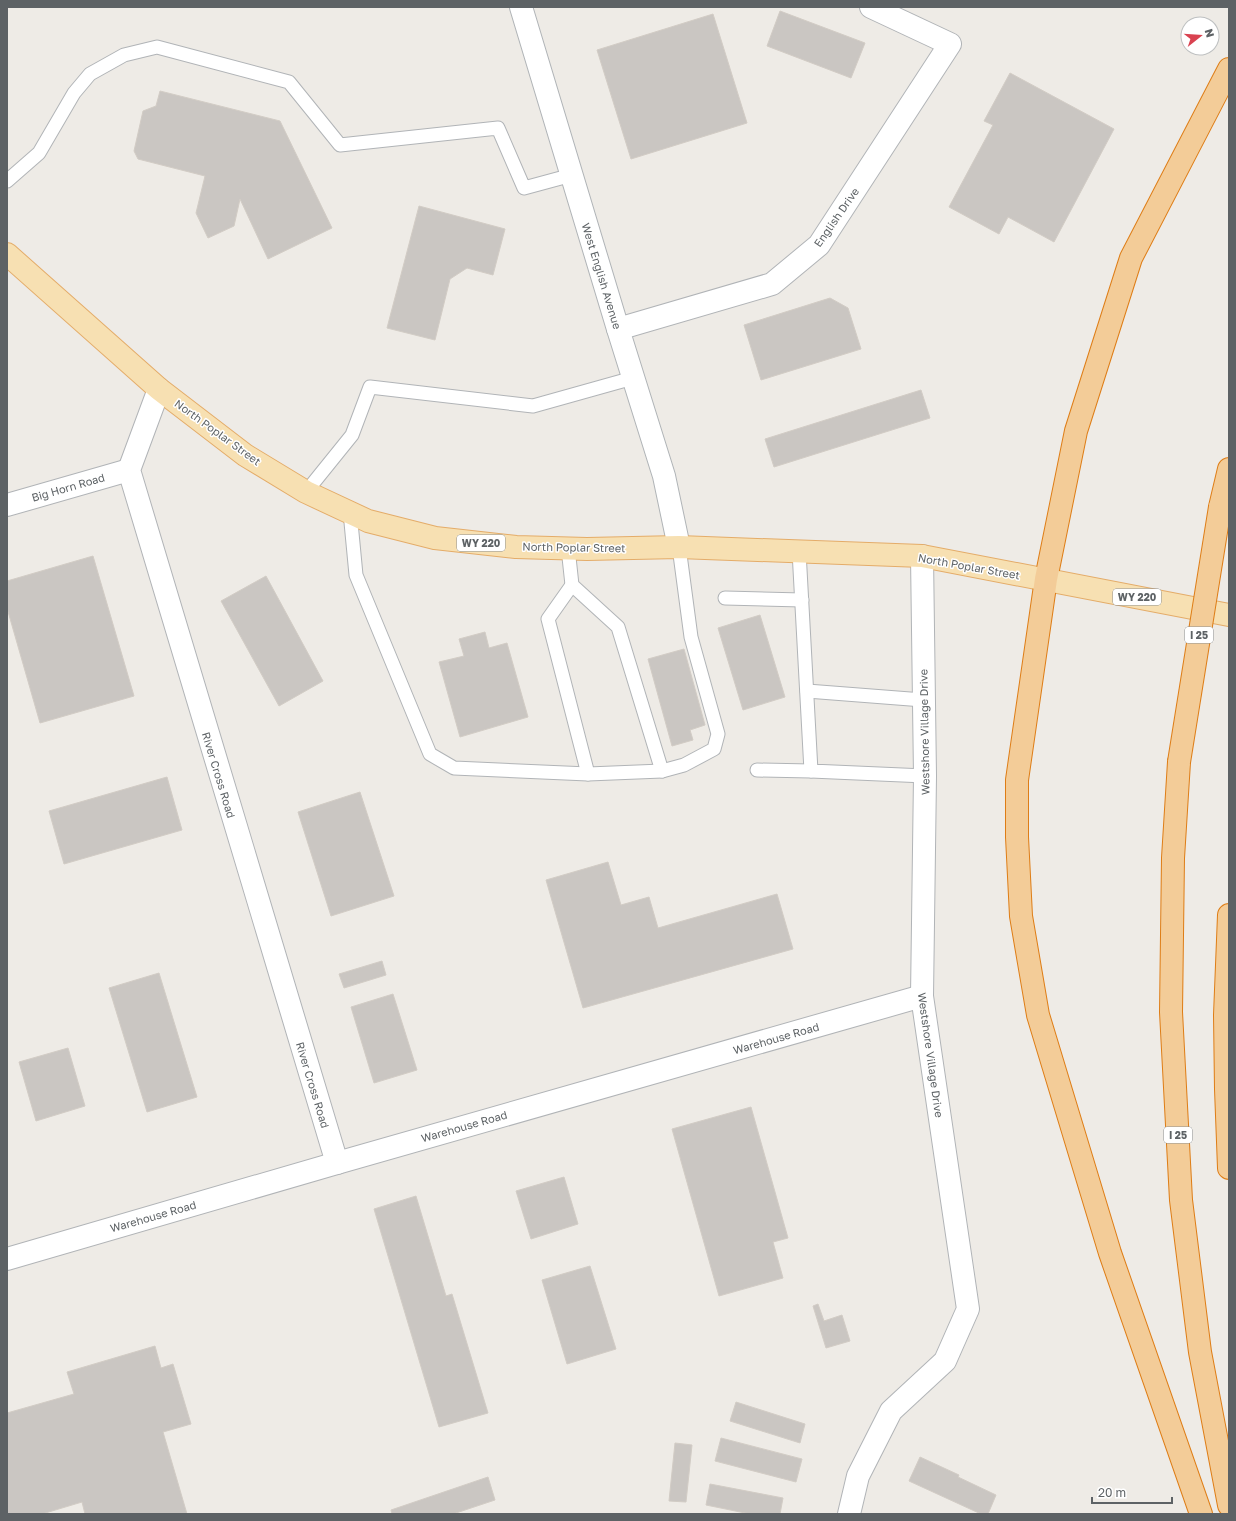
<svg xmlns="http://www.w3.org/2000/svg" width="1236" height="1521" font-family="'Golos Text',sans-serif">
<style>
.building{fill:#cac6c2;stroke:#d2ccc5}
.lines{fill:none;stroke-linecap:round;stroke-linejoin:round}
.lane-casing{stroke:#b1b4b7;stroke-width:15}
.street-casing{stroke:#b1b4b7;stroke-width:24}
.secondary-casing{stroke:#b0b4b7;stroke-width:24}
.primary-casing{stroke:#e4ac69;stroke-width:24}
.highway-casing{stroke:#de7d16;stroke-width:24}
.lane{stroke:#fff;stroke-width:13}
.street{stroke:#fff;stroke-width:22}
.secondary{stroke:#fff;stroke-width:22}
.primary{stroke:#f7e0b2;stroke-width:22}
.highway{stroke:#f3cc98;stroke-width:22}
.highway-bridge-casing{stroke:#de7d16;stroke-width:24;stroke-linecap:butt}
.highway-bridge{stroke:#f3cc98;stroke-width:22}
.labels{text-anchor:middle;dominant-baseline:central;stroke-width:3;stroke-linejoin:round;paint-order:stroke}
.shield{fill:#fff;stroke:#8e9193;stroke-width:1}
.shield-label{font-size:10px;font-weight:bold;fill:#5d6265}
.street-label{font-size:11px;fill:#5d6265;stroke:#fff}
</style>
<rect width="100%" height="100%" fill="#eeebe6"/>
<g class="building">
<polygon points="780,11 865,43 851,78 767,46"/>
<polygon points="713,14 747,123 631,159 597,50"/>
<polygon points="1010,73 1114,129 1054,242 1008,217 999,234 949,207 993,125 984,121"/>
<polygon points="160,91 280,121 332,228 268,259 240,199 234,226 208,238 196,213 205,176 138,159 134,151 143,111 156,106"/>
<polygon points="419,206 505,229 493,275 467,268 450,279 435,340 387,328"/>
<polygon points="830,298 848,308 861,349 761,380 744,325"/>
<polygon points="921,390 930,418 774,467 765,439"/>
<polygon points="93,556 134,696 40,723 7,608 7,581"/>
<polygon points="266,576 323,681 279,706 221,601"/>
<polygon points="760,615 785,697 743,710 718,628"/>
<polygon points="485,632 489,648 507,643 528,717 460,737 439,662 464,656 459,639"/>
<polygon points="684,649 705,725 690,730 693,740 672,746 648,659"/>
<polygon points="167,777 182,830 64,864 49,811"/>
<polygon points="360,792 394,896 331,916 298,812"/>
<polygon points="608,862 621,905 649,897 658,928 777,894 793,949 583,1008 546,880"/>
<polygon points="382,961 386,975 344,988 339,974"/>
<polygon points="159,973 197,1097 147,1112 109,988"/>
<polygon points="393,994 417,1070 374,1083 351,1007"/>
<polygon points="68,1048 85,1106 36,1121 19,1062"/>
<polygon points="751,1107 788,1238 773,1242 783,1278 719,1296 672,1129"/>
<polygon points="564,1177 578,1224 531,1239 516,1191"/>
<polygon points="416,1196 446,1296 452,1294 488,1413 439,1427 374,1209"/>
<polygon points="590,1266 616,1349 567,1364 542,1280"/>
<polygon points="818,1304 824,1321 842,1315 850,1341 826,1348 813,1306"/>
<polygon points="155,1346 161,1368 173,1364 191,1424 163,1432 187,1514 85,1514 82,1502 42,1514 7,1514 7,1413 74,1394 67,1372"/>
<polygon points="736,1402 805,1424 800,1443 730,1421"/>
<polygon points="721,1438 802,1459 796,1482 715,1461"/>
<polygon points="675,1443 692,1445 686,1502 669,1501"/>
<polygon points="920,1457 959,1475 958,1477 996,1495 988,1514 981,1514 909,1481"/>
<polygon points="488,1477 495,1500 453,1514 392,1514 391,1510"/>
<polygon points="710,1484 783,1498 780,1514 750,1514 706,1505"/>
</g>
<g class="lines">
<g class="lane-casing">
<g id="lane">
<polyline points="7,181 39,153 74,93 90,74 124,55 157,47 289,82 340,145 498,128 524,188 572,175"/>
<polyline points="306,492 352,435 370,387 533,406 633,378"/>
<polyline points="350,512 356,575 430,754 454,768 588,774"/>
<polyline points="568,548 572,585 618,627 662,771"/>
<polyline points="799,551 811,771 925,776"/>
<polyline points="572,585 548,619 588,774 662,771 684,765 714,749 718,734 691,637 679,547"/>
<polyline points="725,598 802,600"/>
<polyline points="807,691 923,700"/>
<polyline points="757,770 811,771"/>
</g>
</g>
<g class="street-casing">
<g id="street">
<polyline points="618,329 772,284 819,245 950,44 871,7"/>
<polyline points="159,389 129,470 337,1163"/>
<polyline points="7,505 129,470"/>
<polyline points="7,1259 337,1163 922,996"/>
<polyline points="849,1514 858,1476 891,1411 945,1361 968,1309 922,996 925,776 922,556"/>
</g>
</g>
<g class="secondary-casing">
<polyline id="secondary" points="521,7 618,329 664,476 679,547"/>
</g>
<g class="primary-casing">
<polyline id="primary" points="7,254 159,389 245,455 306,492 368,521 435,538 516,547 587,549 679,547 922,556 1229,615"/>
</g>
<g class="highway-casing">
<g id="highway">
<polyline points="1220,507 1229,469"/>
<polyline points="1179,762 1173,858 1171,1012 1181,1200 1200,1352 1229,1505"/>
<polyline points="1229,915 1225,1015 1226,1089 1229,1168"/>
<polyline points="1201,1514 1110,1253 1038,1015 1021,916 1017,837 1017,780 1046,579 1076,431 1131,258 1229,69"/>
</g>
</g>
<use href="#lane" class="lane"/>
<use href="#street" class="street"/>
<use href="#secondary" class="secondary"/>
<use href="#primary" class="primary"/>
<use href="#highway" class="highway"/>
<g class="highway-bridge-casing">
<polyline id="highway-bridge" points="1179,762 1220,507"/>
</g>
<use href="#highway-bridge" class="highway-bridge"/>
</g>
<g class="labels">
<g class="shield">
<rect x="457" y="535" width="48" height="16" rx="3"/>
<rect x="1113" y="589" width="48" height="16" rx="3"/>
<rect x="1185" y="627" width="28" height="16" rx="3"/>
<rect x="1164" y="1127" width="28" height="16" rx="3"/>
</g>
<g class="shield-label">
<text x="481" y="543">WY 220</text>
<text x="1137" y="597">WY 220</text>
<text x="1199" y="635">I 25</text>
<text x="1178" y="1135">I 25</text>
</g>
<g class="street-label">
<text transform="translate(836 217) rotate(-55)">English Drive</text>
<text transform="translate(602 276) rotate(73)">West English Avenue</text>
<text transform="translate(218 432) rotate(36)">North Poplar Street</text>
<text transform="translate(68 487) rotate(-16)">Big Horn Road</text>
<text transform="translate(574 547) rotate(1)">North Poplar Street</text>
<text transform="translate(969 566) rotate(10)">North Poplar Street</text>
<text transform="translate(924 732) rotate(-91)">Westshore Village Drive</text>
<text transform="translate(219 775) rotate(73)">River Cross Road</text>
<text transform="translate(776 1038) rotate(-16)">Warehouse Road</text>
<text transform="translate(931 1055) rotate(82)">Westshore Village Drive</text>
<text transform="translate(313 1085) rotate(73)">River Cross Road</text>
<text transform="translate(464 1126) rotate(-16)">Warehouse Road</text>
<text transform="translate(153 1216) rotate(-16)">Warehouse Road</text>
</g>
</g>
<rect width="1236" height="1521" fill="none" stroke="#5d6265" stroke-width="16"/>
<g transform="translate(1200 36) rotate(73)"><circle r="19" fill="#ffffff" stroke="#bec0c1"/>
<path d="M0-3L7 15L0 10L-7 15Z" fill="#d94250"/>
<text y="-6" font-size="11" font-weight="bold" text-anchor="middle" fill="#5d6265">N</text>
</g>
<path d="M1092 1497v6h80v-6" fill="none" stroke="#5d6265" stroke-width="2"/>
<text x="1098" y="1497" font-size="12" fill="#5d6265" stroke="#ffffff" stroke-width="3" paint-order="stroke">20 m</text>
</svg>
